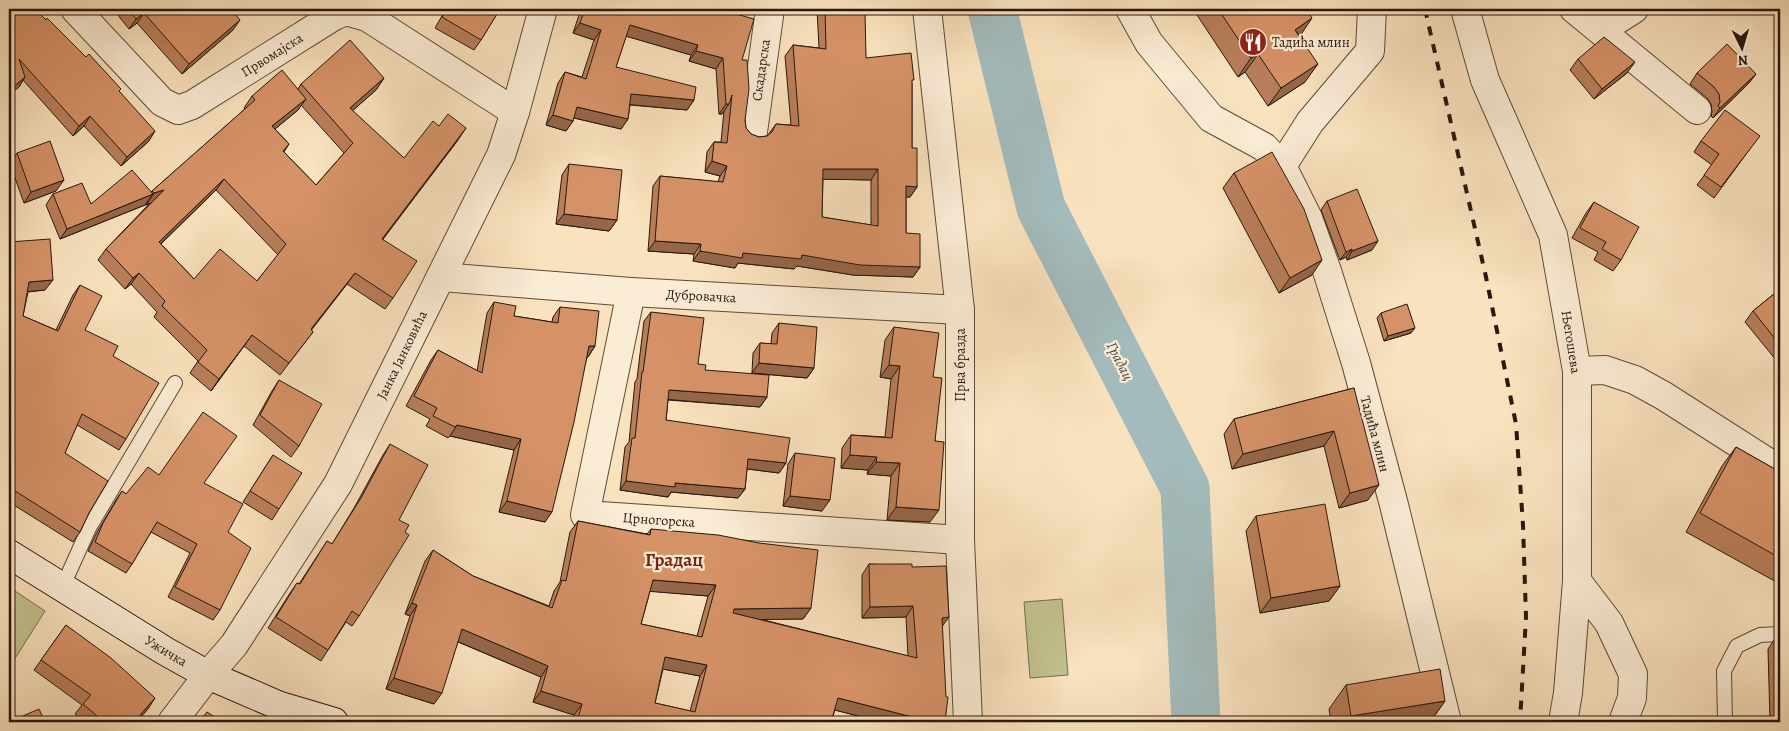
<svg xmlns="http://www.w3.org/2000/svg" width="1789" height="731" font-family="Alegreya,serif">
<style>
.green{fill:#c1c28f;stroke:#746c4f}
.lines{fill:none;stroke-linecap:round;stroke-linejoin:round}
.river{stroke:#a3bbbc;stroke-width:49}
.lane-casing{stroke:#5c4a3b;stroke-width:16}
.street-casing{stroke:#5c4a3b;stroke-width:30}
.secondary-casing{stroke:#28170f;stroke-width:30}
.lane{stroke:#fbecd5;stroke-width:14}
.street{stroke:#fbecd5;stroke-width:28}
.secondary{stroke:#fbecd5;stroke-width:28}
.rail{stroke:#28170f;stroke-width:4;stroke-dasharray:9 9;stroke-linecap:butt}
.wall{fill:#b87e59;stroke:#28170f;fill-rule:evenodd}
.shaded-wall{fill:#966648;stroke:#28170f}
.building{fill:#d69267;stroke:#28170f;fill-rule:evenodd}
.labels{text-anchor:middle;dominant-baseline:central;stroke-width:4.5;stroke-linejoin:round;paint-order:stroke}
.poi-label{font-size:14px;fill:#28170f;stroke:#fbecd5;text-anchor:start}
.street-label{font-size:14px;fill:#28170f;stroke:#fbecd5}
.water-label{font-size:15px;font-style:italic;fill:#53504c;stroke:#fbecd5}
.district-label{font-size:19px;font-weight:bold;fill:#7a1f14;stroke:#fbecd5}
</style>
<rect width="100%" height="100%" fill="#f9e2be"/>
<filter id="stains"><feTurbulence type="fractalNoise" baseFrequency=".004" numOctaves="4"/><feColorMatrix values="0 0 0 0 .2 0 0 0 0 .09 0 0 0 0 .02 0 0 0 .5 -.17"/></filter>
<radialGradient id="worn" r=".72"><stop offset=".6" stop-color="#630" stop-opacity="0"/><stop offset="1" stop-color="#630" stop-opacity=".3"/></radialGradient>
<g class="green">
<polygon points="9,587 45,611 9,668"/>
<polygon points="1062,599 1068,675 1030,678 1024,602"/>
</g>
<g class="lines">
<polyline class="river" points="992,9 1041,208 1185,488 1196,722"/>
<g class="lane-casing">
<g id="lane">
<polyline points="62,588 89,528 175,383"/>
<polyline points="1725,722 1724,671 1737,646 1760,635 1780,634"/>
</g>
</g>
<g class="street-casing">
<g id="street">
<polyline points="75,9 162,102 178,110 192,105 334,16 346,11 367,17 515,112"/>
<polyline points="927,9 960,310 960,540 968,722"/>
<polyline points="1130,9 1149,43 1211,118 1264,147 1282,166 1308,218 1327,271 1356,363 1394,505 1447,722"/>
<polyline points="1465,9 1485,80 1553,235 1577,371 1577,581 1568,693 1563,722"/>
<polyline points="1574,9 1697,110"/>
<polyline points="1601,30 1634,9"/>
<polyline points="753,132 770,9"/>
<polyline points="1282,166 1310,122 1370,51 1372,9"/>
<polyline points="441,277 631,292 960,310"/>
<polyline points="631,292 585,515 960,540"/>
<polyline points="1577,371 1605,370 1635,380 1664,396 1780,470"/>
<polyline points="1577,581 1609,623 1633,674 1632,698 1623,722"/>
<polyline points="172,722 208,675 234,645 338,484 501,155 515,112 543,9"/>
</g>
</g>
<g class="secondary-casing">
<polyline id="secondary" points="9,554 165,651 208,675 280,706 334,722"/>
</g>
<use href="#lane" class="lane"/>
<use href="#street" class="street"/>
<use href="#secondary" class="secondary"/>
<polyline class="rail" points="1425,9 1486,277 1516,424 1523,525 1526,617 1520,722"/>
</g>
<g class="wall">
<polygon points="9,9 119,91 149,141 121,166 84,126 73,136 23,80 19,87"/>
<polygon points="113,9 231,9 233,30 182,74 137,23 129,29"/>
<polygon points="446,9 500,9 481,40 474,50 435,28"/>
<path d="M581,9H718L742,60L745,120L746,128L751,134L759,137L767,136L768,135L776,124L791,125L785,56L793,45L819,48L817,9H845L844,12L866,58L912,83V148L917,187L910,197H906V233L920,267L913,277L853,275L797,266L794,269L738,263L735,268L693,261L694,254L648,251L653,186L660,176L718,182L720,176L705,172L707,152L714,142H721L724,111L722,114H719L716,69L689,61L691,55L626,36L616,67L694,100L687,110L630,105L628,119L621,129L574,118L573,121L566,131L546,125L558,83L565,72L582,77L594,40L573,33ZM823,179L871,180V225L822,217Z"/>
<polygon points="1193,9 1317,9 1309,14 1300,36 1305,82 1268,106 1245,72 1238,77"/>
<polygon points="1578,59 1627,73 1594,99 1570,70"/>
<polygon points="1697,73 1756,74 1748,84 1713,118 1711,116 1712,112 1711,104 1707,98 1690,84"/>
<path d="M384,78L376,90L352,111L404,158L439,126L458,140L383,239L393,298L385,309L347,284L311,330L313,332L280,375L244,346L211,391L190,373L198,361L154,317L157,312L131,284L125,289L98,260L106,249L150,203L60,239L46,205L53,194L91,204L151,192L245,109L244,108L252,96L298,89L301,84ZM301,105L344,153L316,185L284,152L289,144L275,129L298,110ZM216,190L278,255L257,281L194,279L161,244Z"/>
<polygon points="1701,141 1752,146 1714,198 1697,185 1712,165 1694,152"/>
<polygon points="17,153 56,191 24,203 10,164"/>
<polygon points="569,164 617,220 609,231 556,224 562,175"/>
<polygon points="1234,173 1312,275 1279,293 1223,188"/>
<polygon points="1327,201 1372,250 1347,260 1346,257 1340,260 1321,210"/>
<polygon points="1594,202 1621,260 1613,271 1594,260 1598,252 1572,238 1586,213"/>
<polygon points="9,242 45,290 28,292 23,316 56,330 73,295 80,285 85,330 113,356 126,439 119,450 77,425 65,453 89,513 80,532 73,542 9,502"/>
<polygon points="1780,289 1780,356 1776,360 1745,322 1753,311"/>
<polygon points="494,302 514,316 552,322 553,317 560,307 595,346 588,357 587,357 545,522 499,512 514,450 450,436 448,438 426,426 430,419 406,406 431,360 438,350 477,371 487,313"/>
<polygon points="651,312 698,364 705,370 767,397 760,407 668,400 666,420 786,463 779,473 747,469 745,489 738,498 671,492 668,497 620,490 625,447 629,442 635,382 637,379 644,321"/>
<polygon points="1381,313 1411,333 1384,341 1377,318"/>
<polygon points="779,323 814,368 807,378 752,373 753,353 760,343 771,344 772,333"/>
<polygon points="894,327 933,377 935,441 930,522 887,520 891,476 867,474 868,470 841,468 842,448 851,435 885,437 891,379 880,377 885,340"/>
<polygon points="279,380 299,446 291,457 253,425 272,391"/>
<polygon points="1354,388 1368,500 1339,508 1324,446 1232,469 1224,434 1234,419"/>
<polygon points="390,444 399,520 359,616 352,626 346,622 321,661 268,628 290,593 297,583 299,584 327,541 332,544 354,508 383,455"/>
<polygon points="1736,447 1780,472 1780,584 1686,532 1722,466"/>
<polygon points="795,453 822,511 783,506 788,464"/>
<polygon points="273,455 279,509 272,520 243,502"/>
<polygon points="159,475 204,483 228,532 220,610 213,620 168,597 190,553 151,532 132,564 126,573 88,551 97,532 116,500 122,491 126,494"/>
<polygon points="1256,516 1340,586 1329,601 1260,613 1246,531"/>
<path d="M578,521L647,534L651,529L811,608L803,619H760L908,656L906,617L862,618V575L869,564L912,567L942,626L945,722H881L835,710L831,722H572L574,715L533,702L541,677L458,642L434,704L386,689L410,616L405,614L425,561L433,550L473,576L549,606L554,591L560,582L570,532ZM650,591L708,596L697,636L641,624ZM663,669L700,676L690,711L655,703Z"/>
<polygon points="66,625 148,709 136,722 84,722 75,714 82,705 34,670"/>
<polygon points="1780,631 1780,722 1770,722 1768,649"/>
<polygon points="1346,685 1445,701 1430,722 1331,722 1329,709"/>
</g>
<g class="shaded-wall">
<polygon points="1304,9 1317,9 1292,25"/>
<polygon points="144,13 137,23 129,29 136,19"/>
<polygon points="1312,18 1300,36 1295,30"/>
<polygon points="240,20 233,30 182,74 189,64"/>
<polygon points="580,23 601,30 594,40 573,33"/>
<polygon points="630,25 698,45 691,55 622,35"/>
<polygon points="696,51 723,58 716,69 689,61"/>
<polygon points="1258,54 1245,72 1238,77 1251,58"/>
<polygon points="1635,62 1627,73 1594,99 1602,89"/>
<polygon points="1318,64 1305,82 1268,106 1281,88"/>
<polygon points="1756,74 1748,84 1713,118 1720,108"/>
<polygon points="25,77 19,87 9,95 9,91"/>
<polygon points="384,78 376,90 342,120 350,108"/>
<polygon points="631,94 694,100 687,110 624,104"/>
<polygon points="306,99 298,110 264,138 272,126"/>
<polygon points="726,104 729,104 722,114 719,114"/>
<polygon points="577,107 628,119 621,129 570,117"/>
<polygon points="553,115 573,121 566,131 546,125"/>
<polygon points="90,116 84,126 73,136 79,126"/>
<polygon points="466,128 458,140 374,251 382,239"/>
<polygon points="155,131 149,141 121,166 127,157"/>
<polygon points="712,161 727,166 720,176 705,172"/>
<polygon points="823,169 878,169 871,180 816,179"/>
<polygon points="224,179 216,190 151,253 159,242"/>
<polygon points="64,180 56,191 24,203 31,192"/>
<polygon points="906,186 917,187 910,197 899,197"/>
<polygon points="164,190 156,201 146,205 154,193"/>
<polygon points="153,194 145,205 60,239 67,229"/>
<polygon points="564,214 617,220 609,231 556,224"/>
<polygon points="655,241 701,244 694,254 648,251"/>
<polygon points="1378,241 1372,250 1347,260 1352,251"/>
<polygon points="1352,249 1346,257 1340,260 1346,252"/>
<polygon points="700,251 802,255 920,267 913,277 853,275 797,266 794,269 738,263 735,268 693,261"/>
<polygon points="1322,260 1312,275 1279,293 1290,278"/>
<polygon points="139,273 131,284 125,289 133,278"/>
<polygon points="355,273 347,284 303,341 311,329"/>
<polygon points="53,280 45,290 22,292 29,282"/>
<polygon points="1415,328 1411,333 1384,341 1388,336"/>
<polygon points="252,335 244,346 211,391 219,379"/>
<polygon points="589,346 595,346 588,357 582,356"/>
<polygon points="759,363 814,368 807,378 752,373"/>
<polygon points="889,365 900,366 891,379 880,377"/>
<polygon points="669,390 767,397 760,407 662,399"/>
<polygon points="457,425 521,439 514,450 450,436"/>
<polygon points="1334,431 1324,446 1232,469 1243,454"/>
<polygon points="850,455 877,457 868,470 841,468"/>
<polygon points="748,459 786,463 779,473 741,468"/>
<polygon points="876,462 900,463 891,476 867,474"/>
<polygon points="626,481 675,483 745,489 738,498 671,492 668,497 620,490"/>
<polygon points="1379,485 1368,500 1339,508 1350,493"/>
<polygon points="790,496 830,500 822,511 783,506"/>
<polygon points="507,501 552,512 545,522 499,512"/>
<polygon points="896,507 939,510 930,522 887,520"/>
<polygon points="653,580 716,585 708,596 645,591"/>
<polygon points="1340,586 1329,601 1260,613 1271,598"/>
<polygon points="412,603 417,605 410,616 405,614"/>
<polygon points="913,606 906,617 862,618 870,607"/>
<polygon points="811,608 803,619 726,620 734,609"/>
<polygon points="949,617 941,628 942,618"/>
<polygon points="462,629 548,666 541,677 454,640"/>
<polygon points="665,657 707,665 700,676 657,668"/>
<polygon points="394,678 442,693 434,704 386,689"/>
<polygon points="541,691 582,704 574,715 533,702"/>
<polygon points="155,698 148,709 136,722 134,722"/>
<polygon points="838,698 932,722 881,722 831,709"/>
<polygon points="1445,701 1430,722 1347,722 1351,716"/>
</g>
<g class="building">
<polygon points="9,9 35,9 46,20 47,18 86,57 89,54 121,89 119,91 155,131 127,157 90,116 79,126 19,59 25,77 9,91"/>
<polygon points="128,9 231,9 240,20 189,64 144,13 136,19"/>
<polygon points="447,9 500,9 481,40 442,17"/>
<path d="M585,9H718L754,19L742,60H747L749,89L745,120L746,128L751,134L759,137L767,136L772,132L776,124L799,126L793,45L826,49L825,9H845L844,12L865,11L866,58L911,53L914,80H912V148H917V187L906,186V233L920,234V267L860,265L802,255L801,259L743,253L742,258L700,251L701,244L655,241L660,176L723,182L727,166L712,161L714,142L727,143L732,95L729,104H726L723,58L696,51L698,45L630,25L616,67L696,87L694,100L631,94L628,119L577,107L573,121L553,115L565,72L586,79L601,30L580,23ZM823,169H878V226L822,217Z"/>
<polygon points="1218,9 1306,9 1312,18 1295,30 1318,64 1281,88 1258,54 1251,58"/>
<polygon points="1604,37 1635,62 1602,89 1578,59"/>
<path d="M350,40L384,78L350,108L404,158L433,121L439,126L448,114L466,128L382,239L417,261L393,298L355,273L311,329L313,332L289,363L252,335L219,379L198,362L207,350L162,306L165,301L139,273L133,278L106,249L164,190L154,193L152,191L255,100L252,96L282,70L306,99L272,126L289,144L283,151L316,185L353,143L301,84ZM224,179L286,244L257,281L220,249L194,279L159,242Z"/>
<polygon points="1727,44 1756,74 1720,108 1718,106 1720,102 1719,94 1714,87 1697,73"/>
<polygon points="1725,110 1760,136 1721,187 1704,175 1719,154 1701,141"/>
<polygon points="50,141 64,180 31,192 17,153"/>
<polygon points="1272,152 1304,209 1322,260 1290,278 1234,173"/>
<polygon points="569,164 622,170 617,220 564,214"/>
<polygon points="132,170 153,194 67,229 53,194 82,183 91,204"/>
<polygon points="1357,189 1378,241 1352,251 1352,249 1346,252 1327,201"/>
<polygon points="1594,202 1639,227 1621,260 1602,249 1606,242 1580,228"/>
<polygon points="50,239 53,280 29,282 23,316 58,331 80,285 102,296 85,330 118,346 113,356 159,383 126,439 82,414 65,453 108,481 89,513 80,532 12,489 9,493 9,242"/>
<polygon points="1780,289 1780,345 1753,311"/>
<polygon points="494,302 516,306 514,316 558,323 560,307 599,311 595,346 589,346 574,422 552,512 507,501 521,439 457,425 455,427 433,416 437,408 414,396 438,350 482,373"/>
<polygon points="1407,304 1415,328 1388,336 1381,313"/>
<polygon points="651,312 704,318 698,364 706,365 705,370 769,375 767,397 669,390 666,420 790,438 786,463 748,459 745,489 675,483 675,487 626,481 632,438 635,438 642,372 643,372"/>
<polygon points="779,323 817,327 814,368 759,363 760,343 777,344"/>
<polygon points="894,327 939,333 933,377 942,378 935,441 944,442 939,510 896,507 900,463 876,462 877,457 850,455 851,435 892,438 900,366 889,365"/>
<polygon points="279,380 322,404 299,446 260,415"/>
<polygon points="1354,388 1379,485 1350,493 1334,431 1243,454 1234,419"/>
<polygon points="203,412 237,436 204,483 243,504 228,532 251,548 220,610 175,587 197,544 157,522 132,564 95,542 103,523 122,491 126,494 148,467 159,475"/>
<polygon points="390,444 428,465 399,520 409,525 405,532 409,535 359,616 352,611 328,650 276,617 297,583 300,584 327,541 332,544 361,498"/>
<polygon points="1736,447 1780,472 1780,558 1700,513"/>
<polygon points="795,453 835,458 830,500 790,496"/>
<polygon points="273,455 302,473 279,509 250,491"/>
<polygon points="1325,504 1340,586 1271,598 1256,516"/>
<path d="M578,521L650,535L651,529L718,535L759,543L818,550L811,608L734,609L733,613L917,658L913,606L870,607L869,564H912V567L946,566L949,617L942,618L946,697H948L945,722H932L838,698L831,722H577L582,704L541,691L548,666L462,629L442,693L394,678L417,605L412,603L433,550L473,576L552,608L562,580L566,581ZM653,580L716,585L702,637L641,624ZM665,657L707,665L695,712L655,703Z"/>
<polygon points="66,625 111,658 155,698 134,722 104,722 83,704 91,695 41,660"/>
<polygon points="1440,669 1445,701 1351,716 1346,685"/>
<polygon points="39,709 45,722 9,722"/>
<polygon points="207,712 222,722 199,722"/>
</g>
<defs>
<g id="restaurant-disc" transform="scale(1.4375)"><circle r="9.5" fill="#8f2418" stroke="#fbecd5"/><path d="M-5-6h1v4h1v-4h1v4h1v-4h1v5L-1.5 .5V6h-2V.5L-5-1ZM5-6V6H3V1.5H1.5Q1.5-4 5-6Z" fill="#fff"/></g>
</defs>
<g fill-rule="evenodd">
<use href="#restaurant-disc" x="1253" y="42"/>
</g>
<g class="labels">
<g class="poi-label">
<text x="1272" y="42">Тадића млин</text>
</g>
<g class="street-label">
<text transform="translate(272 55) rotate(-32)">Првомајска</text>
<text transform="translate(761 70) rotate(-82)">Скадарска</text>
<text transform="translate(701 296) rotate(3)">Дубровачка</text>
<text transform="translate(1571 342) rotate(81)">Његошева</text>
<text transform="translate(402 355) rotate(-64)">Јанка Јанковића</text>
<text transform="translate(960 365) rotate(-90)">Прва бразда</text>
<text transform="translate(1375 434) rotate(75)">Тадића млин</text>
<text transform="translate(659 520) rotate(4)">Црногорска</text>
<text transform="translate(166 651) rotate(31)">Ужичка</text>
</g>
<g class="water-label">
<text transform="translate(1120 361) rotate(63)">Градац</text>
</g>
<g class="district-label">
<text x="674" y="560">Градац</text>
</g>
</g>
<rect width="1789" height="731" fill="none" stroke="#f9e2be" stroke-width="30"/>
<rect x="10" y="10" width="1769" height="711" fill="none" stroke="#28170f" stroke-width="2.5"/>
<rect x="15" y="15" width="1759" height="701" fill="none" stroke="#28170f"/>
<g transform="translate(1742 48) rotate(175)" stroke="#fbecd5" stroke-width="4" paint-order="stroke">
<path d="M0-4L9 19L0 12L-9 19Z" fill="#28170f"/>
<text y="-8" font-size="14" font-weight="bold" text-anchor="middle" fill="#28170f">N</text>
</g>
<rect width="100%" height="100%" filter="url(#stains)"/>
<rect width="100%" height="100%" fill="url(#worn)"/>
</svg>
